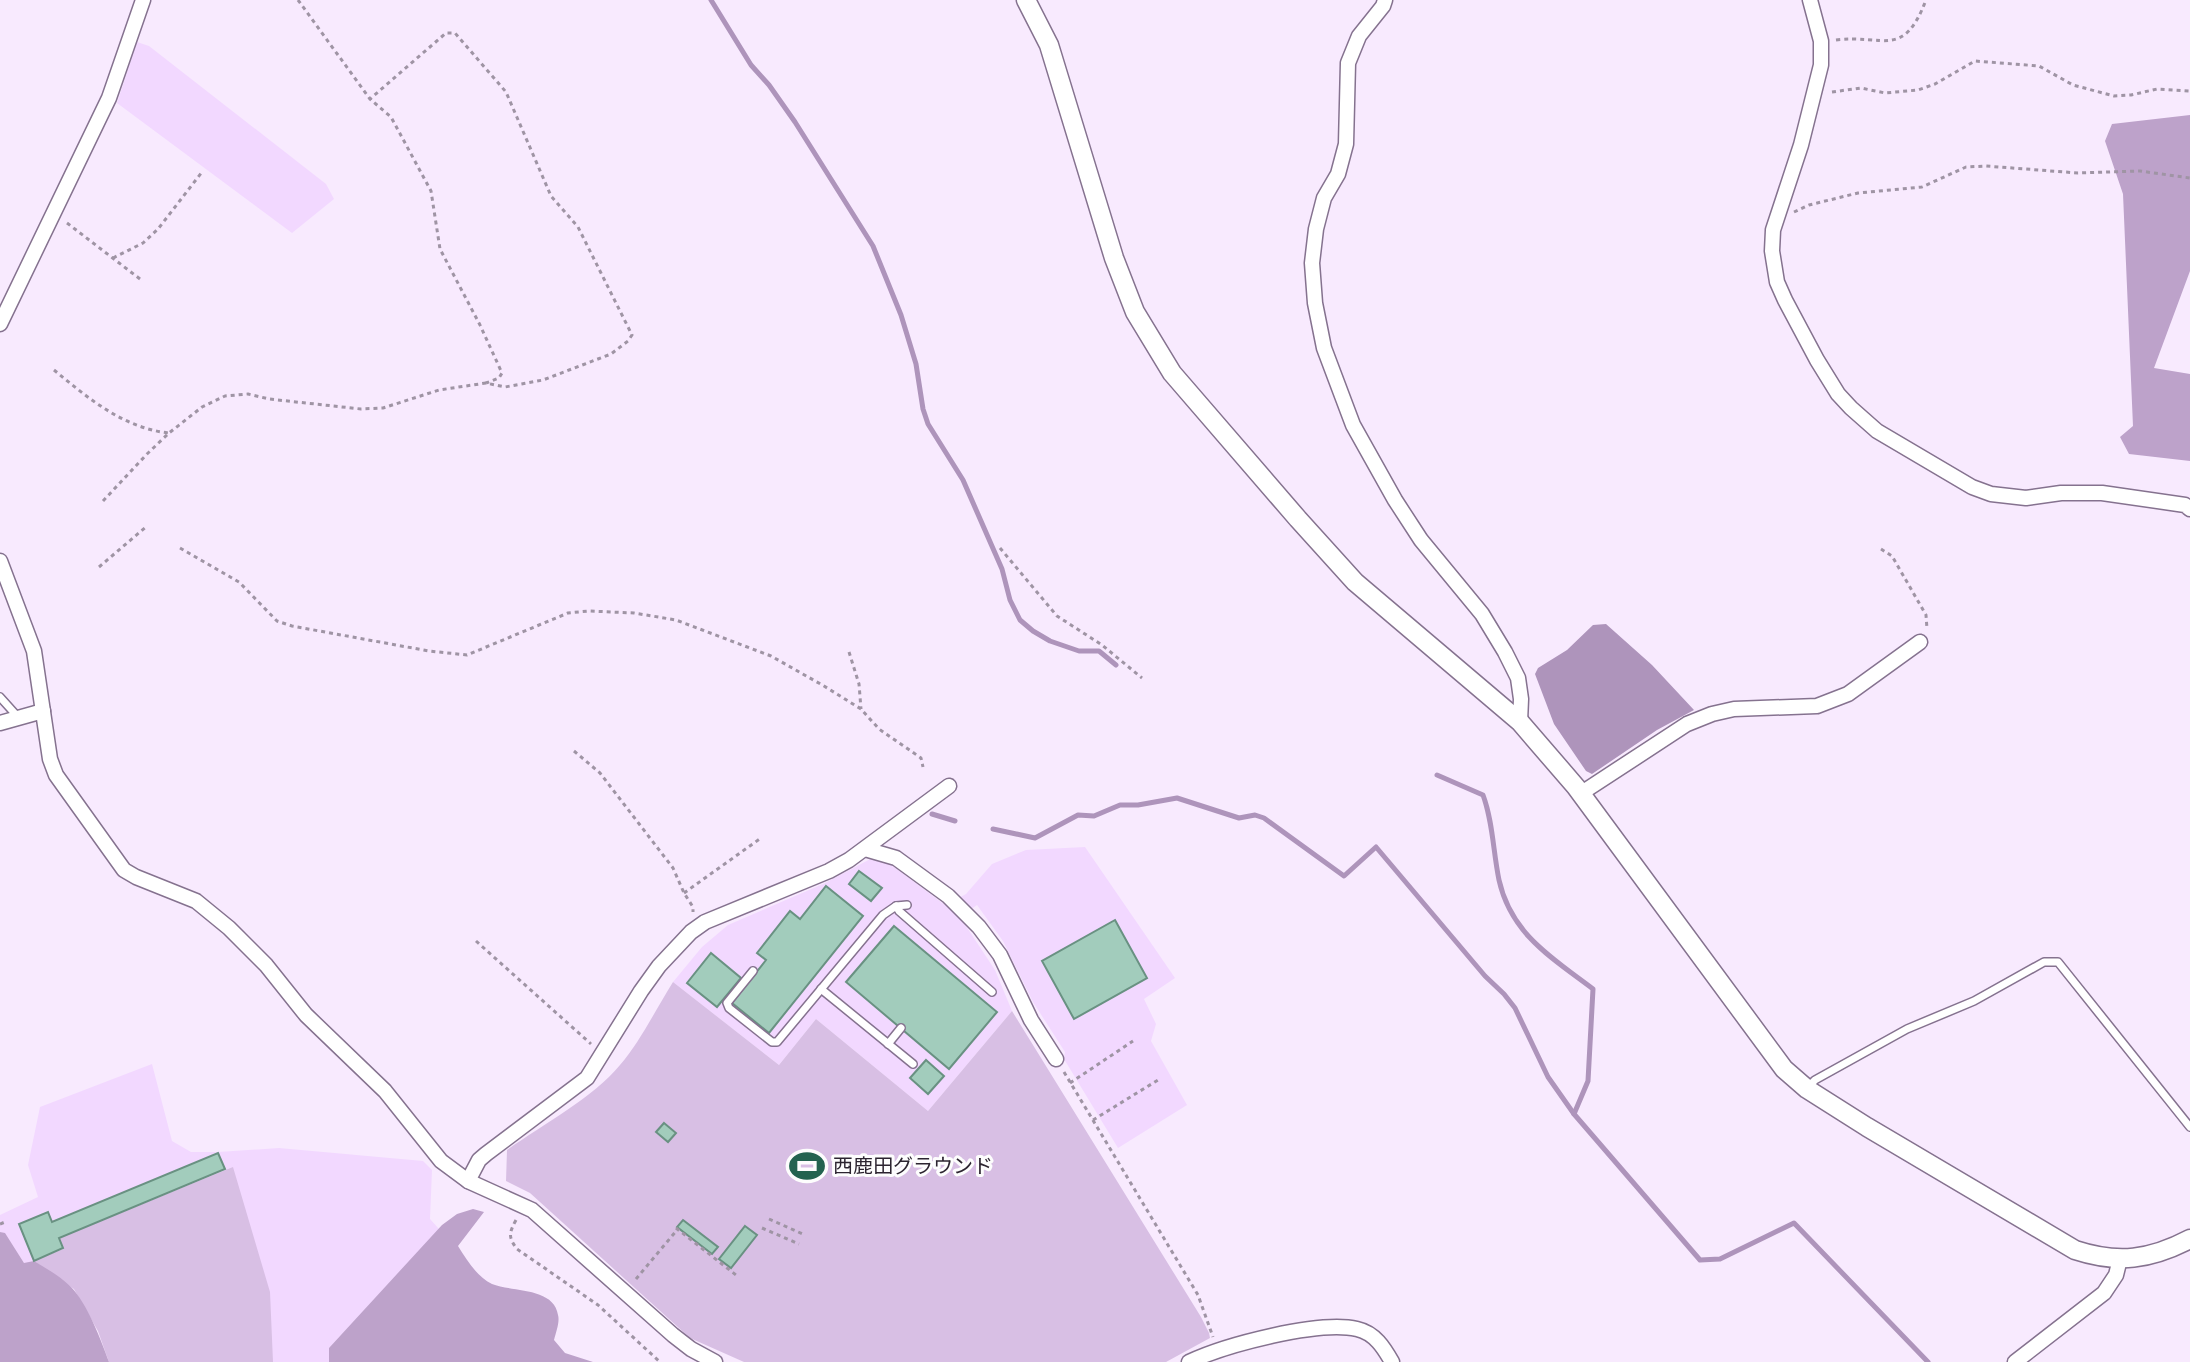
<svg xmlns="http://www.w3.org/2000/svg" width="2190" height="1362" font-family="'Nunito Sans','Noto Sans JP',sans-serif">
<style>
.built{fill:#f2d8ff}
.green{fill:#d8bfe4}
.forest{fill:#bda2ca}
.water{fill:#ae94bb}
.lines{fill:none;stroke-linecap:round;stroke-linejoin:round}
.stream{stroke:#ae94bb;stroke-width:5}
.building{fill:#a2ccbc;stroke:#699182;stroke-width:2}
.service-casing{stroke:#85728f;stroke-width:10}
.minor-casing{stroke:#85728f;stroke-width:17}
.tertiary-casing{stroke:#85728f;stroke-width:21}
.path{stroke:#9f94a4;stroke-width:3;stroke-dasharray:4 4;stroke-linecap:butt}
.service{stroke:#fff;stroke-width:7}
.minor{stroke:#fff;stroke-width:14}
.tertiary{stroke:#fff;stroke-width:18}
.labels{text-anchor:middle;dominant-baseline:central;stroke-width:6;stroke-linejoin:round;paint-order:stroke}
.poi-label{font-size:20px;fill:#2c2430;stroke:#fdfdfd;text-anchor:start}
</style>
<rect width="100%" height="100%" fill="#f8eafe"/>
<g class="built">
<polygon points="137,42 149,46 326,184 334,199 292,233 117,103"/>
<polygon points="1085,847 1175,978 1144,999 1156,1024 1151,1041 1187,1105 1118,1148 1064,1059 1065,1052 1033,1002 1003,941 977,905 960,917 995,970 1012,1011 928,1111 816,1019 779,1065 673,982 702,947 728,925 823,884 878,855 945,905 966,894 992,864 1026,850"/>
<polygon points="152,1064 172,1141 191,1152 218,1152 279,1148 423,1161 432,1170 430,1219 439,1229 329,1348 329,1362 109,1362 98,1331 74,1289 24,1263 5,1234 0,1232 0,1215 38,1197 28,1165 40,1107"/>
</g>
<g class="green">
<path d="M673,982L779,1065L816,1019L928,1111L1012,1011L1201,1317L1209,1333L1210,1338L1166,1362H744L690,1338L530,1193L506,1181L507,1150C542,1125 593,1098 620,1065C640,1042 656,1009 673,982Z"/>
<polygon points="233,1167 270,1292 273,1362 109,1362 98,1331 74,1289 34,1261 63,1249 59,1238"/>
</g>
<g class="forest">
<polygon points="2190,115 2190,271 2154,368 2190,374 2190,461 2129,454 2120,437 2133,426 2123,194 2105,141 2112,124"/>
<path d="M473,1209L484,1212L458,1246C467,1260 476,1276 492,1284C511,1292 554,1287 558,1315C560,1322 556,1332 554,1340L565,1353L593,1362H329V1348L442,1225L457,1214Z"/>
<path d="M0,1232L5,1233L24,1263L34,1261C47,1269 60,1276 71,1287C87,1303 101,1340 109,1362H0Z"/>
</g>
<polygon class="water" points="1606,624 1652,665 1694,710 1657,730 1592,774 1586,771 1554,724 1535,674 1538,668 1567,650 1593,625"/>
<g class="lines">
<g class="stream">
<polyline points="711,0 751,65 769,85 795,122 873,246 901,315 916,364 923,409 928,424 963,480 1002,569 1010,600 1020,620 1033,631 1050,641 1079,651 1099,651 1116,665"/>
<path d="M1437,775L1483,795C1493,822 1493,851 1499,880C1511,934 1552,958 1593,989L1588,1081L1574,1114"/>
<polyline points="932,814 955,821"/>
<polyline points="993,829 1035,838 1078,815 1094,816 1120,805 1138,805 1177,798 1239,818 1255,815 1264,818 1344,876 1376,847 1485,976 1504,994 1515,1008 1548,1077 1574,1114 1700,1260 1720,1259 1794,1223 1928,1362"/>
</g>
</g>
<g class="building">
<polygon points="859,871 882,888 871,901 849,884"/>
<polygon points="826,886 863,916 769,1033 732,1003 766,960 757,953 790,911 800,919"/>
<polygon points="1115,920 1147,978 1074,1019 1042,961"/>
<polygon points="894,926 997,1012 949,1069 846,982"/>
<polygon points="711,953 741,978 717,1007 687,983"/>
<polygon points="926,1060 944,1076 928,1094 910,1078"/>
<polygon points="664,1123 676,1133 668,1142 656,1132"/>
<polygon points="218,1153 225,1169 59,1238 63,1248 34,1261 19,1224 48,1212 52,1222"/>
<polygon points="683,1220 718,1247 712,1254 677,1227"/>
<polygon points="745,1226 757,1235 731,1268 719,1259"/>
</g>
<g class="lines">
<g class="service-casing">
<g id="service">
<polyline points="0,697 18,717"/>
<polyline points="896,906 899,911 992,992"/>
<polyline points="753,971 727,1003 729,1008 772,1042 777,1042 883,915 896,906 907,905"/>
<polyline points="821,989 913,1064"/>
<polyline points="888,1044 901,1028"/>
<polyline points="1808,1087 1815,1080 1907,1029 1974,1001 2044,962 2058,962 2190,1127"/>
</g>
</g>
<g class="minor-casing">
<g id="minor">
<polyline points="1385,0 1383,6 1359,36 1348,63 1346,144 1338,174 1324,198 1316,229 1312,263 1315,303 1324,348 1353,425 1395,500 1421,540 1482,614 1505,652 1518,678 1521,699 1520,722"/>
<polyline points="1810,0 1821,41 1821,65 1801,145 1773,230 1772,251 1777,282 1785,300 1817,360 1838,394 1851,408 1877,431 1972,487 1991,494 2026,498 2061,493 2102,493 2185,505 2190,509"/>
<polyline points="0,324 109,98 143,0"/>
<polyline points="0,561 34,651 50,759 56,775 124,870 136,877 196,901 229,928 266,965 306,1015 385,1091 441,1161 468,1181 532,1210 673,1335 691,1349 715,1362"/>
<polyline points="0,723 43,711"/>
<polyline points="1580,794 1687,724 1712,714 1734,709 1817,706 1848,694 1920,642"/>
<polyline points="865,849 896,858 948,896 979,927 1000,955 1031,1020 1056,1059"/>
<polyline points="468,1181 479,1160 486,1154 587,1078 641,991 659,966 691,932 705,922 829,871 849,860 949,786"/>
<path d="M1189,1362C1225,1345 1319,1320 1357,1329C1375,1333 1384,1348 1392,1362"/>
<polyline points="2015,1362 2104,1293 2116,1275 2120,1259"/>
</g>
</g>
<g class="tertiary-casing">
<path id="tertiary" d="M1026,0L1049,45L1114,258L1135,312L1172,373L1298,519L1355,582L1520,722L1576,787L1784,1069L1807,1089L1867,1127L2075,1250C2118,1264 2150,1260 2190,1239"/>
</g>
<g class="path">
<polyline points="298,0 370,99 391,117 431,191 440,249 480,325 502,373 499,378 486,383"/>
<path d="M1836,40C1884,34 1903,60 1926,0"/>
<polyline points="1832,92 1861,88 1885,93 1918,90 1935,84 1975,61 2039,66 2073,85 2114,96 2131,95 2157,89 2190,91"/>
<polyline points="1794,212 1809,205 1858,193 1922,187 1966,167 1986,166 2078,173 2140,171 2190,178"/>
<polyline points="67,223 140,279"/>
<polyline points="113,258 143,243 158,229 202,172"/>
<path d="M54,370C88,398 123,428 169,433"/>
<polyline points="103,501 147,454 169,433 202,407 225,396 248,394 269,399 361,409 383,408 439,390 486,383 505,387 543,380 611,354 628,341 632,335 578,227 551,196 506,92 455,33 446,33 370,99"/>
<polyline points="180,548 239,582 277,621 292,626 429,651 467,655 568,613 589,611 634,613 676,620 771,656 824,686 861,709 879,729 921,758 923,767"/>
<polyline points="1000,548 1057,616 1102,645 1142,678"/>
<polyline points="1881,549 1892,556 1926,615 1927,629"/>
<polyline points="99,567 147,526"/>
<polyline points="849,652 859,684 861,709"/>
<polyline points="574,751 600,773 673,868 684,893 693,907 693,912"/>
<polyline points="684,893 761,838"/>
<polyline points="476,941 591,1044"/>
<polyline points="1064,1072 1198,1295 1213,1337"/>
<polyline points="1070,1083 1133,1041"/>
<polyline points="1093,1120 1158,1080"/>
<polyline points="769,1219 805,1235"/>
<path d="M516,1220C509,1233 508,1237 517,1249L598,1305L660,1362"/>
<polyline points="0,1224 5,1222"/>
<polyline points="676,1228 736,1275"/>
<polyline points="762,1228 799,1244"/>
<polyline points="636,1279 677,1230"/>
</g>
<use href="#service" class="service"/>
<use href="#minor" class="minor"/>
<use href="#tertiary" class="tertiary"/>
</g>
<defs>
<g id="stadium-bare" transform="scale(2.76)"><path d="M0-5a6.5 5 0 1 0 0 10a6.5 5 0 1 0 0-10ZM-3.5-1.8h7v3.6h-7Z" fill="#246350" stroke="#fdfdfd" stroke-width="2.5" paint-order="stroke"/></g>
</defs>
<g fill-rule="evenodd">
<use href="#stadium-bare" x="807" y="1166"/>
</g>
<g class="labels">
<g class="poi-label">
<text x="833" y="1166">西鹿田グラウンド</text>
</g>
</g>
</svg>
